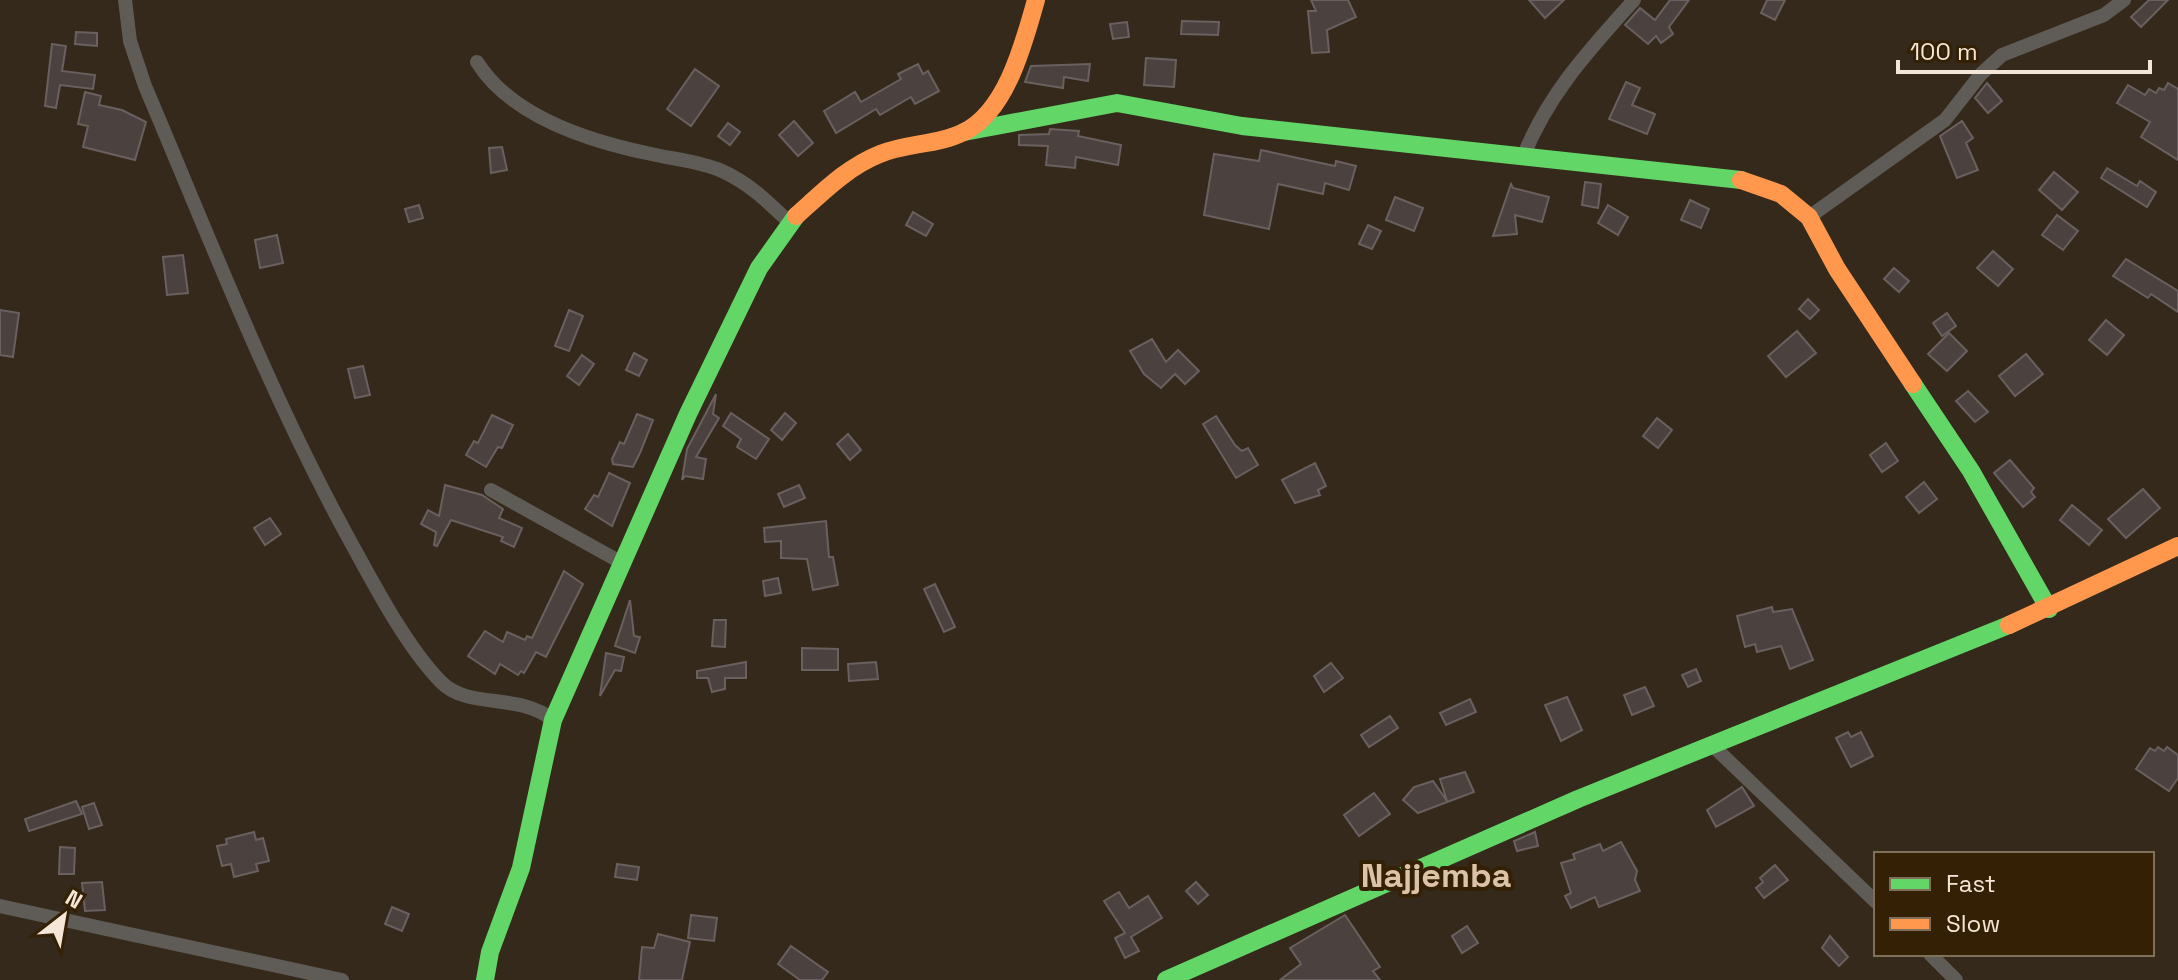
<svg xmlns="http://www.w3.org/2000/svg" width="2178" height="980" font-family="'Space Grotesk',sans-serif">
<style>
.building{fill:#4b4240;stroke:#69605f;stroke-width:2}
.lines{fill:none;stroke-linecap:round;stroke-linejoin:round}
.street{stroke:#5f5b56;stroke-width:14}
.fast{stroke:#63d668;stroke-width:18}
.slow{stroke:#ff974d;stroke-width:18}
.labels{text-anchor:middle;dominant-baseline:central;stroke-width:8;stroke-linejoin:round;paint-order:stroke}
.quarter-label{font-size:34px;font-weight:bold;fill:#ddc3a5;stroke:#342005}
</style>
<rect width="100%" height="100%" fill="#34291a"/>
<g class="building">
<polygon points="1311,0 1348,0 1356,17 1327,30 1329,52 1312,53 1308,11 1316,11"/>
<polygon points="1529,0 1564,0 1545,18"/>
<polygon points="1670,0 1689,0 1669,27 1673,34 1661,43 1656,36 1648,44 1625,25 1640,8 1655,20"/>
<polygon points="1767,0 1785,0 1775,20 1761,13"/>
<polygon points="2149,0 2168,0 2141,27 2131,17"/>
<polygon points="1182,21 1219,22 1218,35 1181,34"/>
<polygon points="1127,22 1129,37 1113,39 1110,24"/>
<polygon points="76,32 97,33 97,46 75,44"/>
<polygon points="52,44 66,46 62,71 95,75 93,89 60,85 56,108 45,106"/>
<polygon points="1146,58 1176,60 1174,87 1144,85"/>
<polygon points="918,64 923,74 928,71 939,91 915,104 911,97 880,115 876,109 836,133 824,111 855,92 861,102 901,79 898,74"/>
<polygon points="1090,64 1088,81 1064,77 1063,88 1025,82 1031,66"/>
<polygon points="695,69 719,86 691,126 667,109"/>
<polygon points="1626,82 1640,88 1632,105 1655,114 1647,134 1609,119"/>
<polygon points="1987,83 2002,101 1988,113 1975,98"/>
<polygon points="2168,83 2178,89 2178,160 2141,137 2150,122 2117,103 2128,85 2145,95 2149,89 2156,93 2159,88 2164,90"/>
<polygon points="85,92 101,96 99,105 122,110 146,122 135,160 83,147 88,126 78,124"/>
<polygon points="794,121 813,143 798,156 779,135"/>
<polygon points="1962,121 1973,138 1966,143 1978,170 1957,178 1940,136"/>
<polygon points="728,123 740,132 730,145 718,136"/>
<polygon points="1050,129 1079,131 1078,136 1121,145 1118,165 1076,157 1075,168 1046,165 1048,146 1019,145 1019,135 1049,134"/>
<polygon points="502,147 507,170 491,173 489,148"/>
<polygon points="1261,150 1335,166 1336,161 1356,166 1349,190 1325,183 1323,194 1278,184 1269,229 1204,215 1214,154 1259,161"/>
<polygon points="2107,168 2137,186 2140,181 2156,192 2147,207 2101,178"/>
<polygon points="2054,172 2078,192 2062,210 2039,190"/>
<polygon points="1585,182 1601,184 1598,208 1582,205"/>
<polygon points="1511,184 1513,188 1549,197 1542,222 1515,215 1517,234 1493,236"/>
<polygon points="1395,197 1423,208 1414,231 1386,220"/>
<polygon points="1690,200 1709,209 1701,228 1681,220"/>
<polygon points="419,205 423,218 409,222 405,209"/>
<polygon points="1608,205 1628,217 1618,235 1598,223"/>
<polygon points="913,212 933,224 926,236 906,225"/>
<polygon points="2057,215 2078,231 2063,250 2042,235"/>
<polygon points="1368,225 1381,231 1372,249 1359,244"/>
<polygon points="277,235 283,263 260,268 255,240"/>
<polygon points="1993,251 2013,269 1998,286 1977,268"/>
<polygon points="183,255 188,293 167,295 163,257"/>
<polygon points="2126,259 2178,291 2178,312 2151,294 2148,298 2113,276"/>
<polygon points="1894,268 1909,281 1899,292 1884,279"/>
<polygon points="1808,299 1819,310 1810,319 1799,309"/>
<polygon points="0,310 19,313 13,357 0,355"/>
<polygon points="569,310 583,316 569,351 555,346"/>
<polygon points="1947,313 1956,326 1942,336 1933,323"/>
<polygon points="2106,320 2124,335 2107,355 2089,340"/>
<polygon points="1797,331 1816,353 1786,377 1768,356"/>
<polygon points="1949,333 1967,351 1947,371 1928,354"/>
<polygon points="1152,339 1166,362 1178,350 1199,371 1185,384 1175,374 1161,388 1144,374 1130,351"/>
<polygon points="634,353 647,360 639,376 626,370"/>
<polygon points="2026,354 2043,374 2015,396 1999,376"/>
<polygon points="582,355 594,364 579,385 567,376"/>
<polygon points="363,366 370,395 355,398 348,369"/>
<polygon points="1968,391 1988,412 1975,422 1956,401"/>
<polygon points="716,394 713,414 719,418 696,457 706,459 703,479 685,476 682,480 687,449"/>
<polygon points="731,413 769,439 756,459 737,447 741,439 723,426"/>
<polygon points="785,413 796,423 782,440 771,430"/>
<polygon points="637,414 653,420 640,453 633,467 613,464 612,459 620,442 624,444"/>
<polygon points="492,415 513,425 502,448 498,447 486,467 466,455 474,441 478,443"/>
<polygon points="1216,416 1235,445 1242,451 1248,448 1258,465 1236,478 1203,424"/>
<polygon points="1657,418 1672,430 1658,448 1643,436"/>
<polygon points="848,434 861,450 850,460 837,444"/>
<polygon points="1886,443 1898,461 1882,472 1870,455"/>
<polygon points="2010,460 2034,488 2031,492 2035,497 2023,507 1994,473"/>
<polygon points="1315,463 1326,486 1318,490 1320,495 1295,503 1282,480"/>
<polygon points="609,473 630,483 612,526 585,509 594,495 598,497"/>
<polygon points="1924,482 1937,499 1919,513 1906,497"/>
<polygon points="445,485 482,495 503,509 499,518 522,528 514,547 501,541 503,537 451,520 437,546 434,545 436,532 421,524 428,510 439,516"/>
<polygon points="799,485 805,498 784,507 778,494"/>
<polygon points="2143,489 2160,508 2126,538 2108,519"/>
<polygon points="2072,505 2102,530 2089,545 2060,520"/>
<polygon points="270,518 281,534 265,545 254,528"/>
<polygon points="826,521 829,557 833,557 838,585 813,590 807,559 781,558 781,541 765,542 764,528"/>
<polygon points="564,571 583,584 546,657 536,652 524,673 521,671 518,675 500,664 495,674 468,656 485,631 503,642 507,632 525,640 527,636 532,638"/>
<polygon points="778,578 781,593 765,596 763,581"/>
<polygon points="935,584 955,627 944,632 924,589"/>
<polygon points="630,600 634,636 640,637 635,653 615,646"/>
<polygon points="1772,607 1773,612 1792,609 1813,660 1790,669 1781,646 1757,652 1755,644 1745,647 1737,616"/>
<polygon points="714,620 726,620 725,647 712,646"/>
<polygon points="802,648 838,649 838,670 802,670"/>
<polygon points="606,653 624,657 621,671 615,670 600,696"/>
<polygon points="746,662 746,678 725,678 725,689 712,692 708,678 697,678 697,671"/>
<polygon points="876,662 878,679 849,681 848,664"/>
<polygon points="1331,663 1343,678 1324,692 1314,676"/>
<polygon points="1696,669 1701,681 1688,687 1682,675"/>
<polygon points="1645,687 1654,706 1632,715 1624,695"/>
<polygon points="1567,697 1582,730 1561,741 1545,705"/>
<polygon points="1470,699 1476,712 1446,725 1440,713"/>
<polygon points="1390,716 1398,728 1369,747 1361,735"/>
<polygon points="1848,732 1851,737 1861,732 1873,756 1851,767 1836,738"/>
<polygon points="2158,747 2164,751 2167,747 2178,755 2178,778 2169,791 2136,769 2150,748 2155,751"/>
<polygon points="1465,772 1474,792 1418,813 1403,800 1414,787 1433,781 1447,801 1440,779"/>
<polygon points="1742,787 1754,806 1716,827 1707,810"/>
<polygon points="1374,793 1390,814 1359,836 1344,815"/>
<polygon points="76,801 82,814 29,831 25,819"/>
<polygon points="94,803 102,825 89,829 82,807"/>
<polygon points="254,832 256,840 263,838 269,861 256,864 258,871 234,877 231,864 222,866 217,846 227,844 226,839"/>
<polygon points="1535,832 1538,846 1517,851 1514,841"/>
<polygon points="1621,842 1637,871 1635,880 1640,891 1599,907 1595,897 1571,908 1565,896 1571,893 1561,863 1575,859 1573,854 1600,844 1603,851"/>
<polygon points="60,847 75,848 74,874 59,874"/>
<polygon points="617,864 639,867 637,880 615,877"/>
<polygon points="1775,865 1788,880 1764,898 1756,888 1763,882 1760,878"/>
<polygon points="102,882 105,910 85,911 82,883"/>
<polygon points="1196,882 1208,895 1198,904 1186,891"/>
<polygon points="1119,892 1129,908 1148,896 1162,918 1131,937 1139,951 1125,958 1115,938 1125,933 1104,901"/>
<polygon points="392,907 409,914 402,931 385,924"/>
<polygon points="691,915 717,918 714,941 688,938"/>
<polygon points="1345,915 1380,967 1373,971 1380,980 1280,980 1301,964 1290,948"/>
<polygon points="1467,926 1478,943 1462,953 1452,936"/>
<polygon points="658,934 690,942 682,980 639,980 642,947 654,948"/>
<polygon points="1830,936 1848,957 1839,966 1822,948"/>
<polygon points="791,946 828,972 822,980 800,980 778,964"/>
</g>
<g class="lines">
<g class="street">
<path d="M125,0L130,41L145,86C210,239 269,393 349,539C374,584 405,645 441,682C469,710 518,692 553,720"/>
<path d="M477,62C512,118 595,143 656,155C679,160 701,162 722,171C749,183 768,202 789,222"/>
<path d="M1523,157C1548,94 1589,50 1634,0"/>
<polyline points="1809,217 1945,120 1981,74 2002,55 2104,15 2124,0"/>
<polyline points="491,490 624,564"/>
<polyline points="1713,746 1876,902"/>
<polyline points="0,906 342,980"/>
<polyline points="1930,954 1956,980"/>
</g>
<g class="fast">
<polyline points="964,132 1117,103 1242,126 1741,180"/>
<polyline points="1913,384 1971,471 2049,609"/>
<polyline points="485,980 490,952 521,868 553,720 688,414 759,268 796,216"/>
<polyline points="1166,980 1578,799 2009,625"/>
</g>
<g class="slow">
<polyline points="1741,180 1781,194 1809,217 1837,269 1913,384"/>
<path d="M796,216C822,193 847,167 880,154C906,143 938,145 964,132C1007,111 1024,42 1036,0"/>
<polyline points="2009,625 2178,546"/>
</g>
</g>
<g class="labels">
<g class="quarter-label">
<text x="1436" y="875">Najjemba</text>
</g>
</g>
<rect x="1874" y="852" width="280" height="104" fill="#342005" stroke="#817059" stroke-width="2"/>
<rect x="1890" y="878" width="40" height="12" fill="#63d668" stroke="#817059" stroke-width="2"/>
<text x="1946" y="892" font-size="24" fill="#f5e7d8">Fast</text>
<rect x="1890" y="918" width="40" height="12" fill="#ff974d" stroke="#817059" stroke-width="2"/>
<text x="1946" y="932" font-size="24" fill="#f5e7d8">Slow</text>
<g transform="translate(64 916) rotate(31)" stroke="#342005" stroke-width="6" paint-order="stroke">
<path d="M0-6L14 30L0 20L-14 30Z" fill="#f5e7d8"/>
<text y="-12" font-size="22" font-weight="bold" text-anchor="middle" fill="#f5e7d8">N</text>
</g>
<path d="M1898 60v12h252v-12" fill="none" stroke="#f5e7d8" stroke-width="4"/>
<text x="1910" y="60" font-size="24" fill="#f5e7d8" stroke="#342005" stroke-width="6" paint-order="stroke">100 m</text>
</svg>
